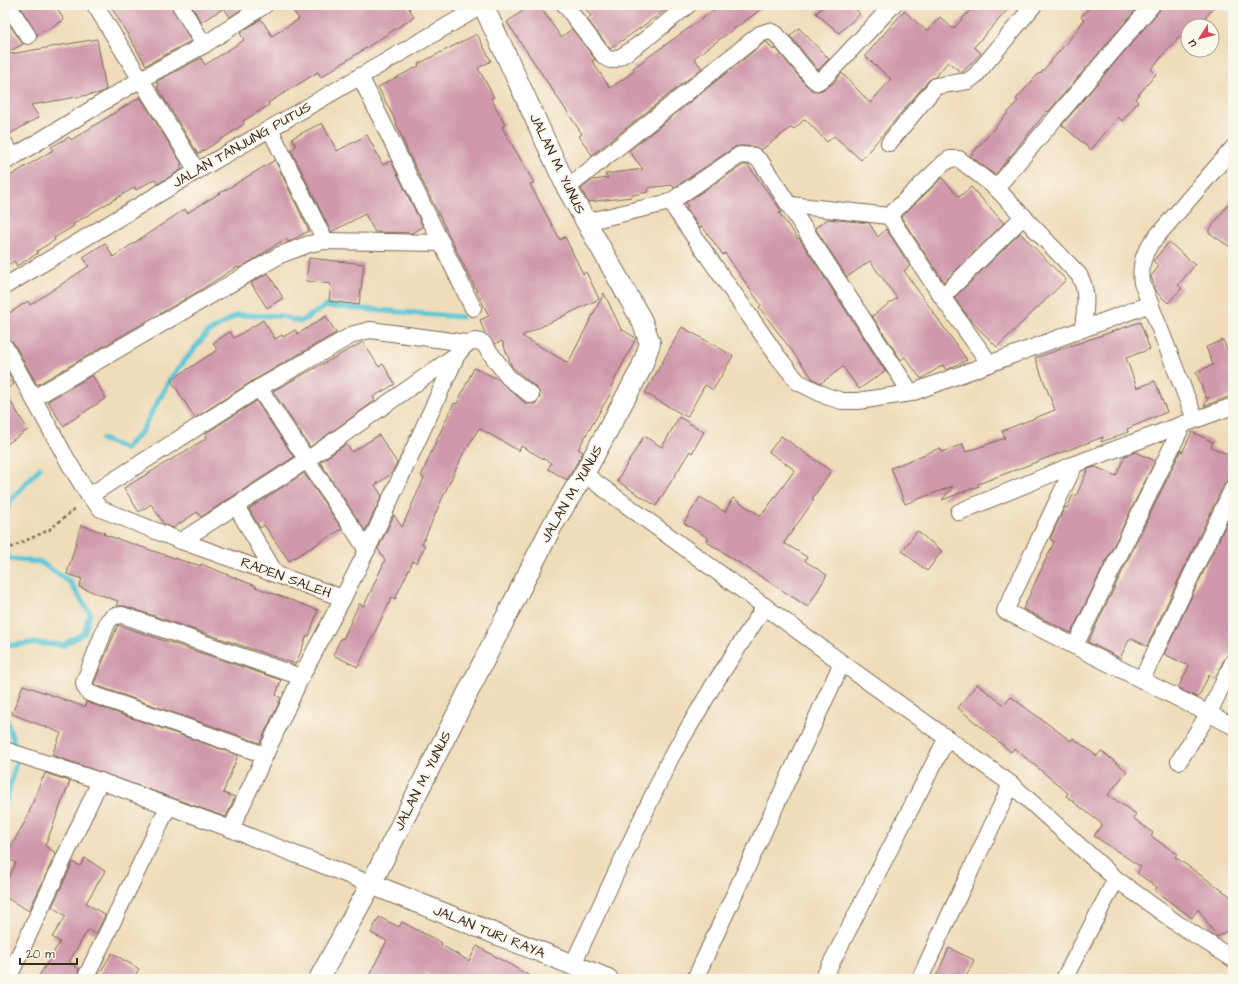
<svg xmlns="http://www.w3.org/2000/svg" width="1238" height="984" font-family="'Architects Daughter',sans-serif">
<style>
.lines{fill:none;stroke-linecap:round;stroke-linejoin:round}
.stream{stroke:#5cc6d6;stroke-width:5.5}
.building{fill:#cf98ab}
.minor-casing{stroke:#7a6854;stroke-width:18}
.tertiary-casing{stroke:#7a6854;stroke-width:22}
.path{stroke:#7a6854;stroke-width:2.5;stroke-dasharray:3 3;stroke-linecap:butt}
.minor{stroke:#fff;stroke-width:16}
.tertiary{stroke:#fff;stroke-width:20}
.labels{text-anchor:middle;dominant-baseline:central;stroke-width:4;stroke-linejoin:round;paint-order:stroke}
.street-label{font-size:14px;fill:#3b2a1e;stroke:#fbf7ec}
</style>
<rect width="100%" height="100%" fill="#fbf7ec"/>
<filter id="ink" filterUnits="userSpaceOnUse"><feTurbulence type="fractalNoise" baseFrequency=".025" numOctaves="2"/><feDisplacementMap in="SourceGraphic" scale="8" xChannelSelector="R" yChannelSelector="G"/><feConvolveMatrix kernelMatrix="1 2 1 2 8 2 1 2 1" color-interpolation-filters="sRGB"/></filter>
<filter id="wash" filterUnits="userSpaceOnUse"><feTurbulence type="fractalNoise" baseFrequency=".012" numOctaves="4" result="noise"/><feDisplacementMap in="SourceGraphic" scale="16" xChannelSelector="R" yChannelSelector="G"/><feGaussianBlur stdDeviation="0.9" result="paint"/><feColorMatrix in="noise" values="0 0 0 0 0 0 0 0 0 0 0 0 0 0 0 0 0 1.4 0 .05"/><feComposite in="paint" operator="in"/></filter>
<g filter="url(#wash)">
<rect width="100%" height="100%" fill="#efdcb9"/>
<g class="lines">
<g class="stream">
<polyline points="102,439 125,449 142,431 170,379 207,333 237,315 281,316 300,322 326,306 461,317"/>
<polyline points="5,516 10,501 40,468"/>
<polyline points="5,554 10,559 40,562 70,582 90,613 84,633 63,645 32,643 5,646"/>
<polyline points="5,715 18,755 5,805"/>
</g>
</g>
<g id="blocks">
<g class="building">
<polygon points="19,5 55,5 64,20 37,35"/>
<polygon points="110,5 171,5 191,41 146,65"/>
<polygon points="191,5 248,5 230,17 224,8 201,22"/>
<polygon points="302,5 407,5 414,17 321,77 318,72 268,103 269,105 243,121 244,124 228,135 198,154 157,87 159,86 156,82 201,58 205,65 244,40 240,33 261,19 272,36 299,19 293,11"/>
<polygon points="531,5 539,5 561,37 572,29 595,59 592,61 610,88 635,71 633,68 721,5 767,5 694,58 702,68 592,155 579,136 582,134 507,22"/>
<polygon points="583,5 673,5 610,49 587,19 591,16"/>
<polygon points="826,5 852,5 860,14 839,33 816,13"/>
<polygon points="975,5 1012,5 974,47 981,53 963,72 961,72 948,62 935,77 929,80 861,160 834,136 827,142 805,119 794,129 792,127 761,150 755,147 741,146 735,147 674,188 672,185 648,188 648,192 632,195 632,197 588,202 582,190 581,189 593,180 608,178 605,174 643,169 629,151 765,42 767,42 773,50 776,48 805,84 811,90 817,91 822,90 832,84 842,73 870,103 891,79 865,56 904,11 927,31 940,17 953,29"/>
<polygon points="1091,5 1140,5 1048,112 1047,111 995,175 970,156 1018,101 1016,99 1026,88 1039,73 1040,74 1073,35 1084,20 1081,17"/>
<polygon points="1161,5 1216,5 1198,26 1188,26 1188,30 1181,38 1179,37 1151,69 1156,74 1135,99 1138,102 1122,121 1118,117 1091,150 1062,125 1159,11"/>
<polygon points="5,18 23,44 5,54"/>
<polygon points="799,28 829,59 818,70 790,36"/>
<polygon points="477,34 491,61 478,68 494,97 491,98 505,125 502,127 534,183 530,184 560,240 565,237 583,274 586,272 599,299 522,336 568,363 604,293 621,329 636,338 611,387 613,389 578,449 583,452 567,480 548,469 551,463 521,446 519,451 479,428 465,452 464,452 446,490 422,544 425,546 417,563 413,561 395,599 392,597 358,667 333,655 341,638 343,639 359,604 364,606 385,560 378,549 394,515 402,527 424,478 421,476 437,439 454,403 457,404 474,368 498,379 525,403 535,404 540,397 537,388 512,367 502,341 495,344 485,334 480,320 489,316 408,152 393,116 378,87 419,66 418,64"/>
<polygon points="97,39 106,89 100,93 31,105 39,117 8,135 5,135 5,55"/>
<polygon points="140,97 182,164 180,165 182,169 158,184 155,179 136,190 135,187 73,224 74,226 54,238 55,240 37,251 38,253 17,266 14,261 5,267 5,179 53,150 51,147 69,137 71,140"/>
<polygon points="322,123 337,151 367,135 383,165 391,161 423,227 412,233 375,232 365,214 331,232 291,150 296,146 292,138"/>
<polygon points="275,160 309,231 288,242 286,238 258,257 241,267 235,268 199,291 37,385 13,342 5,338 5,316 28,301 30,305 89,266 83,257 105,243 113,257 185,209 187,213"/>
<polygon points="743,165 748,165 782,212 779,213 798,239 799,238 885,371 859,389 843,367 821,383 813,379 759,307 761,305 725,253 723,255 702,226 700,228 686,208 688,206 685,203"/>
<polygon points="942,178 959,197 971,187 1004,223 944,282 901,217"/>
<polygon points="1233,197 1233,249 1208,232"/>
<polygon points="828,219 869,223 878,237 886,229 910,266 904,271 967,360 946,370 943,365 921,379 905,357 901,360 872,316 897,298 870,261 847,277 815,228"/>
<polygon points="1020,233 1066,280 997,347 971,321 954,298"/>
<polygon points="1169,242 1195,265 1178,285 1182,288 1168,303 1156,292 1151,276 1159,266 1153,261"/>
<polygon points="309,258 364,264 359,305 329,301 331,284 306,281"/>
<polygon points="268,273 283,298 267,308 251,283"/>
<polygon points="326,316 336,333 254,380 195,418 171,380 217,350 213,343 230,332 234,338 263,320 275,339 282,335 283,337 295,330 298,334"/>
<polygon points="1140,322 1150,349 1126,358 1137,388 1155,381 1167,412 1127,429 1128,432 1101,442 1103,437 1052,456 978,484 979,486 942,500 953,486 905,504 891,468 940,448 942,452 963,444 966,452 1005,438 1002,431 1055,410 1035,358"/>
<polygon points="682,327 733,356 713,390 705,385 687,417 645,393"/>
<polygon points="1223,340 1233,364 1233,395 1204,406 1209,397 1206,398 1196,372 1213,365 1206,347"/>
<polygon points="363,342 379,367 383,364 395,384 373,397 375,401 310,447 273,391"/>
<polygon points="5,367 14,384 5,390"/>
<polygon points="92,375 106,398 63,426 48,401"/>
<polygon points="5,392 28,430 5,445"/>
<polygon points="256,401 294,457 201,517 197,512 173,528 164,524 151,504 139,512 124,488 207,438 205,434"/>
<polygon points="679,417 704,432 692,453 690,451 656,506 617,481 644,436 662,447"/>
<polygon points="1192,432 1213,442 1211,447 1233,457 1233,479 1228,480 1224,484 1147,646 1130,638 1120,658 1088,642 1172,469 1181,450 1182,453"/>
<polygon points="379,435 397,463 391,474 375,485 382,496 365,531 320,462 346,444 352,452"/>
<polygon points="781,436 831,471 812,499 814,500 784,543 807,557 805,561 827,575 808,607 707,542 708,538 684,523 700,497 725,512 733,498 761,516 795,470 769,452"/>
<polygon points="1136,452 1155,461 1071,633 1023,609 1054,542 1050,539 1065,507 1067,508 1073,495 1076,496 1088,469 1096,467 1116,476 1125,456"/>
<polygon points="304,473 342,529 289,561 264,525 260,528 249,509"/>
<polygon points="1233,510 1233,653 1225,658 1215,678 1209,675 1198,698 1178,688 1189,666 1164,654"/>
<polygon points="81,525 105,533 103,534 189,563 188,562 201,566 201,564 256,586 255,587 318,610 309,636 307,635 296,664 125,606 116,606 118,601 79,587 82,579 67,574"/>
<polygon points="917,531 942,551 927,571 902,551"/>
<polygon points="118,625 281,680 276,695 281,698 260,743 95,685 94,683"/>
<polygon points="977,684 1004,705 1011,697 1071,741 1073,738 1097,756 1101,751 1127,771 1108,795 1136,814 1133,818 1153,833 1151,836 1177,854 1175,857 1230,896 1233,900 1233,927 1217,937 1198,909 1192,918 1155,891 1157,887 1137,873 1141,867 1094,836 1102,824 1066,796 1068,793 1014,748 1011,752 958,708"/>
<polygon points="23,685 85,707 86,702 238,755 223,793 235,797 226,817 52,755 61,733 12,714"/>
<polygon points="45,773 70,781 45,846 56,853 29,911 5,897 5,884 16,863 5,857 27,818 42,778 43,779"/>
<polygon points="85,858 105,871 86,903 105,915 96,934 88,930 69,962 79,969 76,979 37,979 60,942 52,937 66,916 52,907 73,862 80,866"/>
<polygon points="379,917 399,927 402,922 442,943 441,945 469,961 477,946 535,979 435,979 425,973 422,979 367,979 387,941 371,933"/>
<polygon points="949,948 974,960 965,979 935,979"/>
<polygon points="112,953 139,969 133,979 96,979"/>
</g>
</g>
</g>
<g filter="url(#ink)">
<use href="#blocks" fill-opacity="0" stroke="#7a6854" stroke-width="1"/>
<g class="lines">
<g class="minor-casing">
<g id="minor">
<polyline points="8,5 28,36"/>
<polyline points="95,5 197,171"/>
<polyline points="180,5 204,45"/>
<path d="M565,5L604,56C606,58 608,60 612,60C624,59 676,15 688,5"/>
<polyline points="360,76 473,308"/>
<polyline points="270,129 325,241"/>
<polyline points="889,143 936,86 968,81 975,76 1034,5"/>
<polyline points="5,144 13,157"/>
<polyline points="5,162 141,79 204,45 265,5"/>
<polyline points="567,188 760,34 769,31 776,34 812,78 817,82 825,77 893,5"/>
<polyline points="996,188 1152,5"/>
<polyline points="670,202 778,357 798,382 826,396 842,401 858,401 911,393 1150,304"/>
<path d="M791,205L889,216L944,163L950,159H959L996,188L1079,275C1089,292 1085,309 1083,328"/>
<polyline points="889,216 942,297 990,364"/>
<polyline points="586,222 670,202 740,155 754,156 761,162 911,393"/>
<polyline points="5,286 197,171 466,15 481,5"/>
<polyline points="942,297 1024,216"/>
<polyline points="5,347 69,463 89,496 101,509 181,541 343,598 301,677 231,829"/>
<polyline points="259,388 367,550"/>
<polyline points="34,398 280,255 309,244 325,241 442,243"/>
<path d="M1195,419L1142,283C1140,268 1142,256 1151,243L1233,148"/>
<polyline points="1075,464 1005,611 1233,726"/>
<polyline points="584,474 842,663 1011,784 1116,879 1178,924 1233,959"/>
<polyline points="89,496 259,388 354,334 370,330 466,343"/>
<polyline points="236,506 275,573"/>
<polyline points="959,512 1075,464 1233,406"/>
<polyline points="181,541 307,460 456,355"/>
<path d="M343,598L367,550L457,355C464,346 471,337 483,343L508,377L531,395"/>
<polyline points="1075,646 1183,424"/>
<polyline points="1142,679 1233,488"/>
<polyline points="5,750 100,781 231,829 371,884"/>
<polyline points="265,755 89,693 85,687 84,683 108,621 114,616 122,615 301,677"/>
<polyline points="1179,761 1209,713 1233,662"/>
<polyline points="572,966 670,759 713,686 765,606"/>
<polyline points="8,979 100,781"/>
<polyline points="85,979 168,807"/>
<polyline points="695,979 842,663"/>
<polyline points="823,979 947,738"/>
<path d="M920,979C949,913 982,850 1011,784"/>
<polyline points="1064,979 1116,879"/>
</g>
</g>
<g class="tertiary-casing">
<g id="tertiary">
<polyline points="371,884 608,979"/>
<polyline points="319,979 371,884 552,526 584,474 641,369 650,343 642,321 567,188 483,5"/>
</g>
</g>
<polyline class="path" points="5,550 49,530 76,508"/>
<use href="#minor" class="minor"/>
<use href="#tertiary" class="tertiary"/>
</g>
</g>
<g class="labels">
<g class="street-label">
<text transform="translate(242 145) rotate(-30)">JALAN TANJUNG PUTUS</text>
<text transform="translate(557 164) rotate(64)">JALAN M. YUNUS</text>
<text transform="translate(572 494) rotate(-60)">JALAN M. YUNUS</text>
<text transform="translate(286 578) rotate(20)">RADEN SALEH</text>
<text transform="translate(423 781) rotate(-63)">JALAN M. YUNUS</text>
<text transform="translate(489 932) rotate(22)">JALAN TURI RAYA</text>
</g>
</g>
<rect width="1238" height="984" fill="none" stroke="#fbf7ec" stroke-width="20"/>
<g transform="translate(1200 38) rotate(234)"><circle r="19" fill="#fbf7ec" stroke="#aea59a"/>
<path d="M0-3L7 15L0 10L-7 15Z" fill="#d1495b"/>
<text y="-6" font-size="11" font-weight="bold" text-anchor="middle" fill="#3b2a1e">U</text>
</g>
<path d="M20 958v6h57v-6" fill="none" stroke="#3b2a1e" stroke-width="2"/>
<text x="26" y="958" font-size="12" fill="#3b2a1e" stroke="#fbf7ec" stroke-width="3" paint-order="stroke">20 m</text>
</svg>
